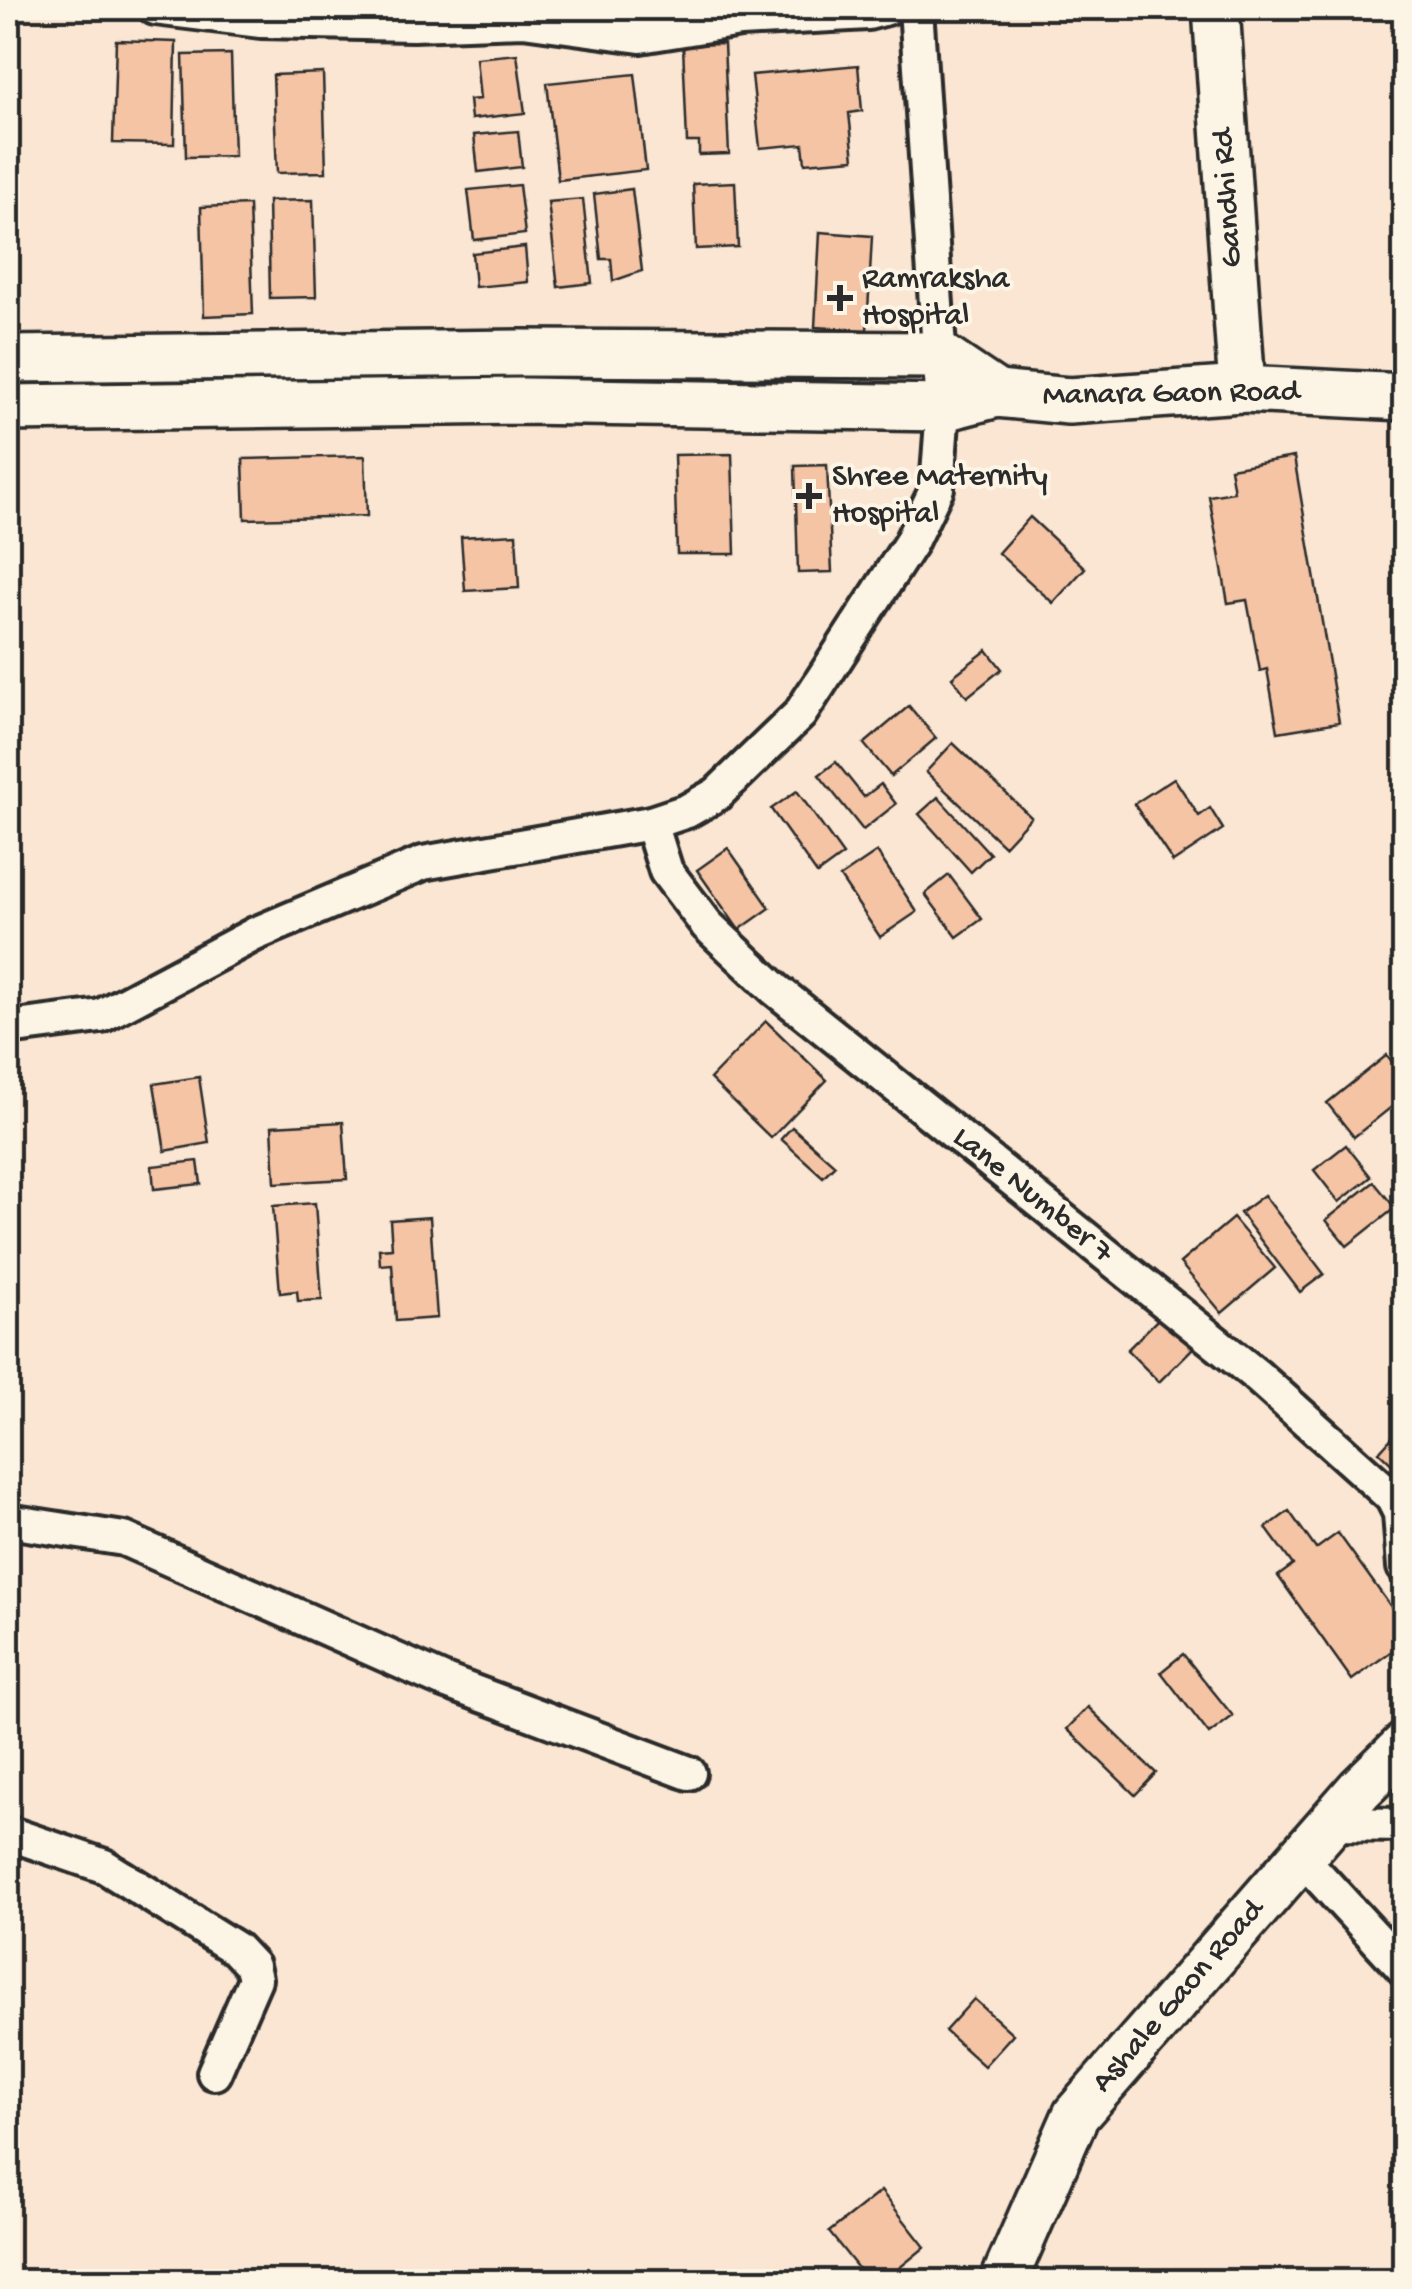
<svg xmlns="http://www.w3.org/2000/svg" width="1412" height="2289" font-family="'Gochi Hand',sans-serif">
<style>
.building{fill:#f5c4a5;stroke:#2b2b2b;stroke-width:2.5}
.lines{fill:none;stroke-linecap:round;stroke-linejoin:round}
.street-casing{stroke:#2b2b2b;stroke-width:40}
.secondary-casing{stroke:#2b2b2b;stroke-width:52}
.street{stroke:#fcf5e5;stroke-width:32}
.secondary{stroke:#fcf5e5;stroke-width:45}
.poi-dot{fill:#2b2b2b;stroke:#fcf5e5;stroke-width:4}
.labels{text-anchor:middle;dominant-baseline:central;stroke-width:8;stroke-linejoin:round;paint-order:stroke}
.street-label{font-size:32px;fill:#2b2b2b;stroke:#fcf5e5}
.poi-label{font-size:32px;fill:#2b2b2b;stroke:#fcf5e5;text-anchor:start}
</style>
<rect width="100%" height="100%" fill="#fae6d2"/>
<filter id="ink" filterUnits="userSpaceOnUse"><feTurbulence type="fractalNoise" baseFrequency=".01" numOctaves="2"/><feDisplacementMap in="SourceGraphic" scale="20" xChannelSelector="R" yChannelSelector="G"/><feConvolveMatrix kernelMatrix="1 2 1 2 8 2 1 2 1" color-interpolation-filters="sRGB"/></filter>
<g filter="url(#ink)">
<g class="building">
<polygon points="116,40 176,42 174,144 113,143"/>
<polygon points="724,44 729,154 699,155 699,142 687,142 683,45"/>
<polygon points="231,54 234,156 186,157 183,55"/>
<polygon points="517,54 525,113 471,119 469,100 480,99 476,58"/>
<polygon points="858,65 862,111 849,113 854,159 805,163 803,144 760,148 752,75"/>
<polygon points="323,73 326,172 277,173 273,75"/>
<polygon points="635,74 646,170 558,180 547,83"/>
<polygon points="518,131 522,167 478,172 474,135"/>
<polygon points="735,182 738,247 696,249 693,184"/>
<polygon points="519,185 525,234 474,240 468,190"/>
<polygon points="632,189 642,271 613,281 611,259 601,259 594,194"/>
<polygon points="583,199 592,283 558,287 548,202"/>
<polygon points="313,200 316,297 270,298 268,201"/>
<polygon points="249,205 253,314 204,316 201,207"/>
<polygon points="820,232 872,236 867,330 815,327"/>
<polygon points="525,247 528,282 475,287 472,253"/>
<polygon points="732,454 735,554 677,554 674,455"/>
<polygon points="365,456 367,516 245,519 243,459"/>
<polygon points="1294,457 1339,722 1278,732 1267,669 1260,671 1247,600 1228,603 1209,496 1234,492 1230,468"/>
<polygon points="827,465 832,572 798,573 795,466"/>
<polygon points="1030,517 1085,568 1053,603 998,553"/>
<polygon points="516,534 519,588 465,591 461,537"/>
<polygon points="987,650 1002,669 967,697 952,677"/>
<polygon points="909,706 936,738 891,776 864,744"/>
<polygon points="953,743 1031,817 1004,846 926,772"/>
<polygon points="836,762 864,797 881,784 896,804 863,830 819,775"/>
<polygon points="1174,778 1199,816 1210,808 1223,829 1173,862 1134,804"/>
<polygon points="797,791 843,855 817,874 771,809"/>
<polygon points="938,797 990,854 971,872 919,814"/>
<polygon points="728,848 770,908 739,930 697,870"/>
<polygon points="877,852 917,912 880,937 840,877"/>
<polygon points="949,875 982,919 957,937 925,894"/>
<polygon points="766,1021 827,1080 771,1138 710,1079"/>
<polygon points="1387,1055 1404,1078 1404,1097 1354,1137 1327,1103"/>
<polygon points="199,1077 209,1143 165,1151 154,1084"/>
<polygon points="343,1122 347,1179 275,1183 272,1126"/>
<polygon points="792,1127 835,1165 823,1177 781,1139"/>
<polygon points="1346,1145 1371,1177 1339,1202 1314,1170"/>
<polygon points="198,1161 201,1184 154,1189 152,1166"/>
<polygon points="1374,1182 1395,1208 1347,1246 1326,1220"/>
<polygon points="1264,1195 1324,1274 1300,1292 1240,1213"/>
<polygon points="315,1203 322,1300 298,1301 297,1291 280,1293 273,1206"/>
<polygon points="430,1217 437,1318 396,1321 392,1264 380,1265 379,1249 392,1248 390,1220"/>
<polygon points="1233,1218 1275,1268 1222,1313 1180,1263"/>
<polygon points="1161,1316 1193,1348 1159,1382 1127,1350"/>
<polygon points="1396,1433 1404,1440 1404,1476 1379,1452"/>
<polygon points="1289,1511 1316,1549 1338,1533 1404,1625 1404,1642 1352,1680 1278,1576 1293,1565 1266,1528"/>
<polygon points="1183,1654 1233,1716 1209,1734 1161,1672"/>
<polygon points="1088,1707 1156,1773 1135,1795 1067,1729"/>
<polygon points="974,1999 1013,2034 984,2066 945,2031"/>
<polygon points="881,2191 925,2247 882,2282 869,2282 829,2232"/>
</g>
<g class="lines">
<g class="street-casing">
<g id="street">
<polyline points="155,8 261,21 413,24 523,20 640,36 740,20 868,13 887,8"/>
<polyline points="651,823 666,871 707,925 775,989 1256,1375 1392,1497 1400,1513 1404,1567"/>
<polyline points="8,1028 101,1016 255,934 423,863 651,823 687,811 717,794 800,714 910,544 937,488 943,408 916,8"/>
<polyline points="8,1521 124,1539 442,1680 689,1773"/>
<polyline points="1330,1824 1404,1825"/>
<polyline points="8,1833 104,1866 236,1949 252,1966 255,1979 214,2073"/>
<polyline points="1301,1857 1404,1969"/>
</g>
</g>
<g class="secondary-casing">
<g id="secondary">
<polyline points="1216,8 1242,389"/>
<polyline points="8,359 521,353 939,355 997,394"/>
<polyline points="8,408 523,401 943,408 997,394 1069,401 1242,389 1404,397"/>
<polyline points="1003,2282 1076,2115 1360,1789 1404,1746"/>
</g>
</g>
<use href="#street" class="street"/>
<use href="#secondary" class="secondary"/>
</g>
</g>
<g class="poi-dot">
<path d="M835 283h10v10h10v10h-10v10h-10v-10h-10v-10h10z"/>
<path d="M804 481h10v10h10v10h-10v10h-10v-10h-10v-10h10z"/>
</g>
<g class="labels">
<g class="street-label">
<text transform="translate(1229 198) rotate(-94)">Gandhi Rd</text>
<text transform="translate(1171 395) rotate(-1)">Manara Gaon Road</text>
<text transform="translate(1032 1196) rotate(39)">Lane Number 7</text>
<text transform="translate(1179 1997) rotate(-49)">Ashale Gaon Road</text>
</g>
<g class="poi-label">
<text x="862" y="280">Ramraksha<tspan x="862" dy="37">Hospital</tspan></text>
<text x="832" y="478">Shree Maternity<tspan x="832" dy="37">Hospital</tspan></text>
</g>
</g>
<rect width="1412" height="2289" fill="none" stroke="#fcf5e5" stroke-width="40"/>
<rect x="20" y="20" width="1372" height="2249" fill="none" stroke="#2b2b2b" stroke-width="4" filter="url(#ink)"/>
</svg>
